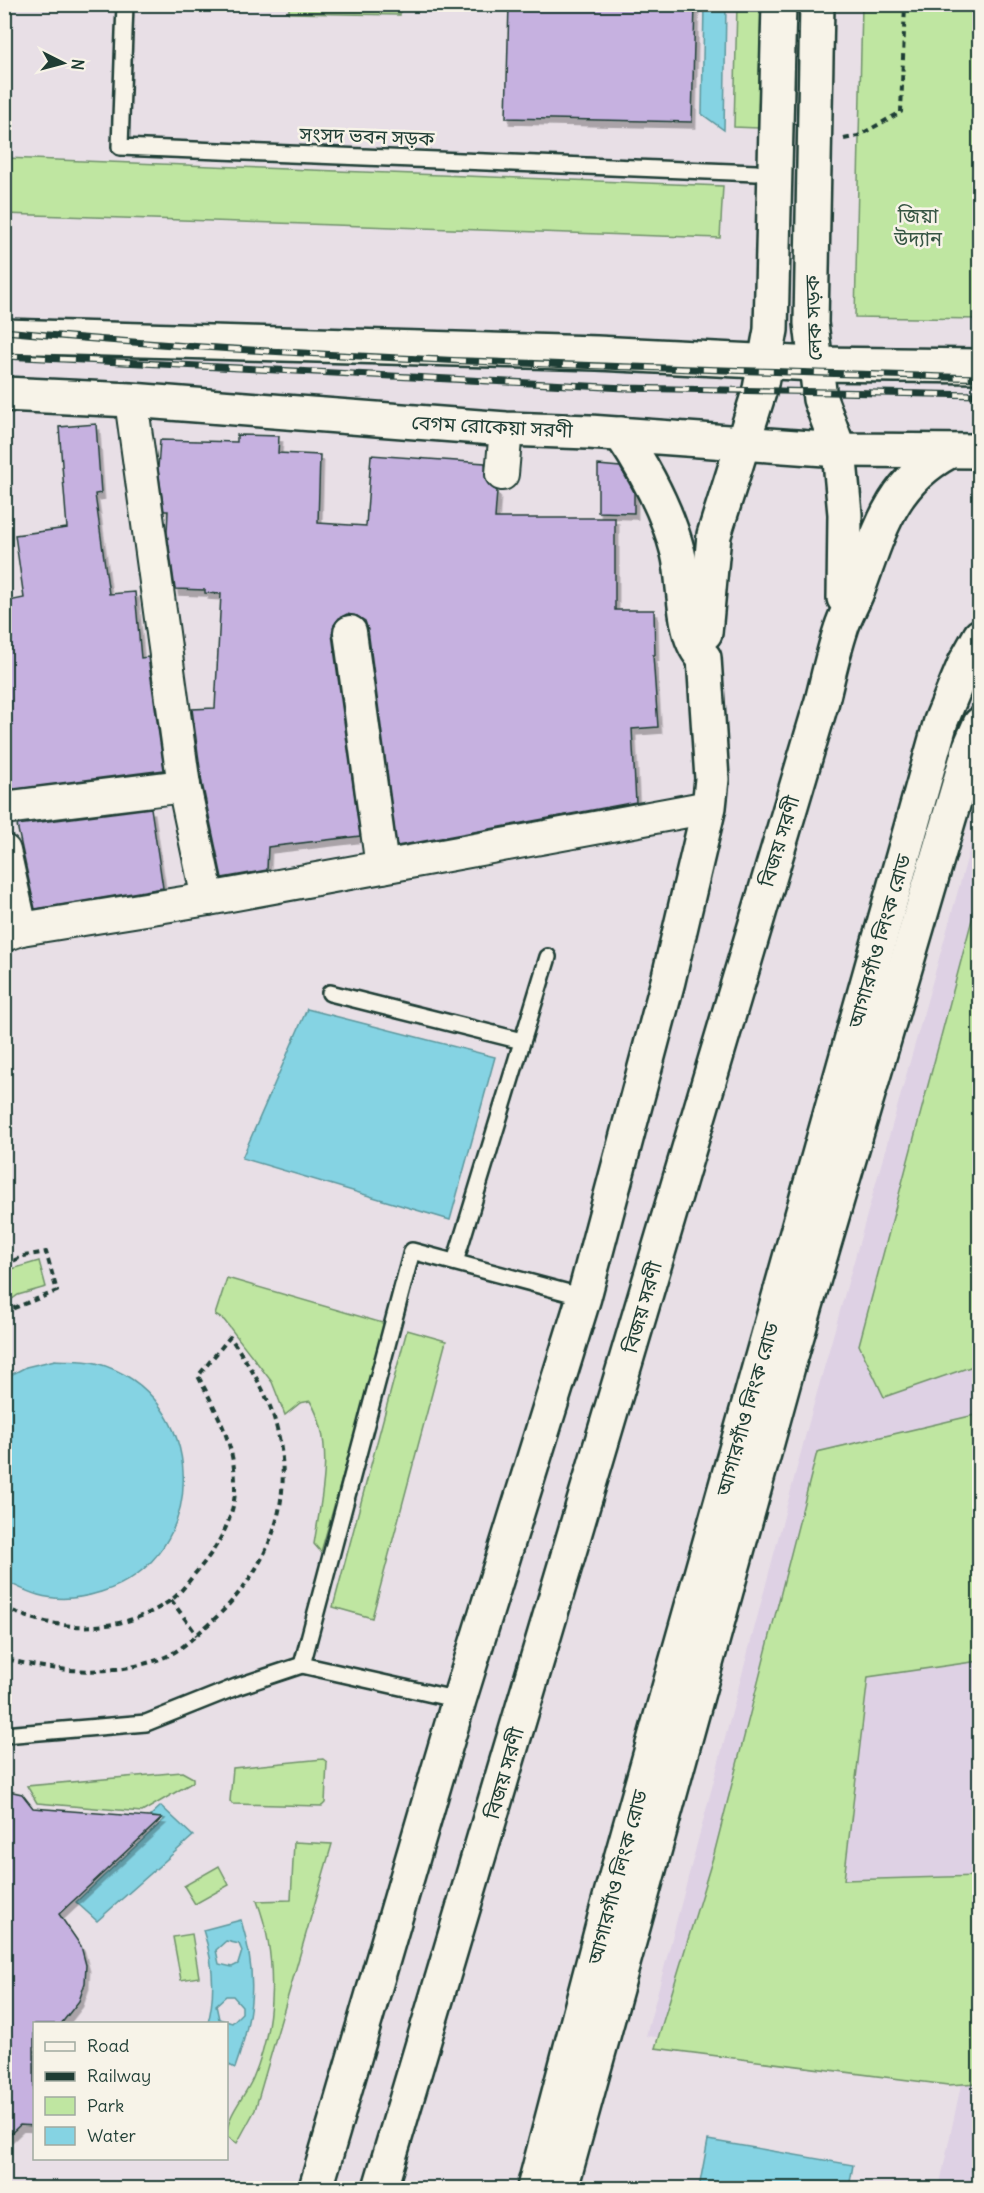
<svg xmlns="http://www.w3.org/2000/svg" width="984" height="2193" font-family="Delius,'Noto Sans Bengali',sans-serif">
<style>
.built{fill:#ded1e4}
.green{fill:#bfe6a1;stroke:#6f926a;stroke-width:1.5}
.water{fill:#85d3e3;stroke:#5c979d;stroke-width:1.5;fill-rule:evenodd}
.building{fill:#c6b1e0;stroke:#1f3d34;stroke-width:1.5;filter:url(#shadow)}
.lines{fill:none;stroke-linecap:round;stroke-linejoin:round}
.service-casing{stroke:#1f3d34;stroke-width:20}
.minor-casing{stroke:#1f3d34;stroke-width:36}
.secondary-casing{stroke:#1f3d34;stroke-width:38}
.primary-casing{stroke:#1f3d34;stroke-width:38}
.path{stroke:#1f3d34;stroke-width:4;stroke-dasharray:6 4.5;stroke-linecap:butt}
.service{stroke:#f7f3e8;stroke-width:15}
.minor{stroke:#f7f3e8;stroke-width:32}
.secondary{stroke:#f7f3e8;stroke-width:33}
.primary{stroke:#f7f3e8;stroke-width:33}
.rail-casing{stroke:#1f3d34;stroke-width:7}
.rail{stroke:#f7f3e8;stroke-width:4.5;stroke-dasharray:14;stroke-linecap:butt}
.labels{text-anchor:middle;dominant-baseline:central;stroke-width:5;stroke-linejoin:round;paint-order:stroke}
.street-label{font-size:20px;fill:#1f3d34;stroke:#f7f3e8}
.park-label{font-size:20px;fill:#375644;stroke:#f7f3e8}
</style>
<defs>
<filter id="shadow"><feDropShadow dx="3.5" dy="6" stdDeviation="0" flood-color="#0004"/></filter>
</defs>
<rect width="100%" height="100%" fill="#e8dfe6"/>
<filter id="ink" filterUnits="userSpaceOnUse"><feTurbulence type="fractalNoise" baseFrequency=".0167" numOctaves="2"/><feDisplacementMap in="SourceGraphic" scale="12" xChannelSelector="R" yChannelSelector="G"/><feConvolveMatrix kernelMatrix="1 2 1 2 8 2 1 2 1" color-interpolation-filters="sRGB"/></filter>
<g filter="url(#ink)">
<polygon class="built" points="979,816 979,2188 939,2188 965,2066 646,2036 813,1407"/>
<g class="green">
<polygon points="289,5 400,5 400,15 289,13"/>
<polygon points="737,5 761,5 758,128 734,127"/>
<polygon points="862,5 979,5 979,319 855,317"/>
<polygon points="5,158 723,186 720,238 5,214"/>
<polygon points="979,893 979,1364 884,1397 859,1345"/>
<polygon points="39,1261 46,1287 18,1295 5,1304 5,1271"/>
<path d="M227,1278L386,1324L321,1552L314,1544C321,1498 336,1444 310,1401L300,1403L285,1415L272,1382L224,1320L215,1315Z"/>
<polygon points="407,1330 446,1341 372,1618 333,1607"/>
<polygon points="979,1414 979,1661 868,1677 844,1880 979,1876 979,2083 948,2085 655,2048 714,1854 817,1452"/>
<polygon points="323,1759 327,1762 325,1803 322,1806 232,1804 230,1801 233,1768"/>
<polygon points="182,1772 193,1778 193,1782 142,1812 37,1803 27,1786"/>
<path d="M294,1842L332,1844L255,2110L237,2143L227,2136C226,2115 245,2097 253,2078C276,2024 278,1956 257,1901L291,1900Z"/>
<polygon points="219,1866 229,1885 195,1904 184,1886"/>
<polygon points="192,1934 199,1977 181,1980 173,1937"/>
</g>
<g class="water">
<polygon points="704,5 726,5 724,130 702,114"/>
<polygon points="307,1009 495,1057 450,1220 242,1158"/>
<path d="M55,1360C68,1361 83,1360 96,1363C209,1394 214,1557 101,1592C82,1598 59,1601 38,1595C27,1592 16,1586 5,1581V1378L26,1367Z"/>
<polygon points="161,1806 193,1836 97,1921 76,1902 165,1819 150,1816"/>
<path d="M241,1920C258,1976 254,2014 235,2068L227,2064L226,2024L208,2023C216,1992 213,1960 203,1930ZM226,1941L239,1944L242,1951L238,1964L232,1967L219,1964L216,1950ZM226,1996H233L242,2006V2013L232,2023L219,2019L216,2005Z"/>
<polygon points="708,2140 853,2165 849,2188 699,2188"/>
</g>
<g class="building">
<polygon points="509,4 695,4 692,122 506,118"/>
<polygon points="96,424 101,493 95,494 109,594 135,592 141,658 148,657 164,770 6,790 4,602 24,598 15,535 67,528 59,427"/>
<polygon points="237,435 279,436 278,453 320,455 318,523 366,526 371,455 485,463 486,481 497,491 495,518 615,518 615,610 654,610 655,655 653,655 658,727 632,729 636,802 397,846 368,630 365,621 357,616 347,614 339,618 334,625 332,634 360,836 268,847 267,870 222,878 202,783 192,709 215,708 221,594 205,593 205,590 175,589 167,532 168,511 164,511 158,468 160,440 237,442"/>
<polygon points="598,465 620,467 634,492 634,513 598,512"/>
<polygon points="151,808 163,888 35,909 17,825"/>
<polygon points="4,1790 22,1794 33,1808 162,1818 59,1914 81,1946 86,1965 85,1983 79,2001 61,2024 34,2024 34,2126 20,2125 4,2140"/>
</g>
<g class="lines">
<g class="service-casing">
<g id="service">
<polyline points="125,4 120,147 756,173"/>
<polyline points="330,993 522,1041"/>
<polyline points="455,1262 548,957"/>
<polyline points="459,1700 302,1665 412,1251 584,1297"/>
<polyline points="4,1735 146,1723 236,1687 302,1665"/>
</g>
</g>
<g class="minor-casing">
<g id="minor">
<polyline points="131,400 184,786 208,899"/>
<polyline points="502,474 506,429"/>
<polyline points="350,632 382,867"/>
<polyline points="4,808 184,786"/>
<polyline points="4,851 21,929"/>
<polyline points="4,935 21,929 208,899 709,807"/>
</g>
</g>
<g class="secondary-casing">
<g id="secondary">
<polyline points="534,2188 611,1894 941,721 965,663 980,636"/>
<polyline points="561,2188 789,1363 970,747 980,724"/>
</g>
</g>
<g class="primary-casing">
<g id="primary">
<polyline points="817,4 811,323 820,399 839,450 845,514 844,598"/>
<polyline points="4,336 597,353 814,364 980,366"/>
<polyline points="4,394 131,400 506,429 589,432 839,450 980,451"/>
<polyline points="705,633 714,535 760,389 771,330 779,4"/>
<path d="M316,2188L459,1700L584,1297L668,981L709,807L712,779L704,658C681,637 686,584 678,553C667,510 646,471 621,434"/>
<path d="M380,2188L822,701C828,677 833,653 841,629C845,615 854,601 859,587C880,530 891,483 948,452"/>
</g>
</g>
<g class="path">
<polyline points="844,139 858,136 901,112 905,4"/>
<polyline points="4,1265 24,1256 46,1252 57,1291 4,1312"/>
<polyline points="171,1600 197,1635"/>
<path d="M4,1607C56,1633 122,1635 171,1600C181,1593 190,1579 198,1570C217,1548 235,1518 235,1488C236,1446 217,1412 198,1376L230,1337C250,1367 269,1394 277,1429C297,1510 263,1579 202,1630C192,1639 178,1652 165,1657C115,1677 55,1673 4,1658"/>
</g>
<use href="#service" class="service"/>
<use href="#minor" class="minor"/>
<use href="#secondary" class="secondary"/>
<use href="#primary" class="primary"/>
<g class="rail-casing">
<g id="rail">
<path d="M4,331C327,362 655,367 980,378"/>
<polyline points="4,356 625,388 980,395"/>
</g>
</g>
<use href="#rail" class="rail"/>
</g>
</g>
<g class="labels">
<g class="street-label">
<text transform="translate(367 136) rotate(2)">সংসদ ভবন সড়ক</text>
<text transform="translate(813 318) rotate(-92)">লেক সড়ক</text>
<text transform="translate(492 426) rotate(3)">বেগম রোকেয়া সরণী</text>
<text transform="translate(779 841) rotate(-73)">বিজয় সরণী</text>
<text transform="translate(879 941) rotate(-74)">আগারগাঁও লিংক রোড</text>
<text transform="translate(642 1307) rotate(-74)">বিজয় সরণী</text>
<text transform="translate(747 1409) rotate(-74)">আগারগাঁও লিংক রোড</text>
<text transform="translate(504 1773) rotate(-74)">বিজয় সরণী</text>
<text transform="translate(617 1877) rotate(-75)">আগারগাঁও লিংক রোড</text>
</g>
<g class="park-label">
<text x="918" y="215">জিয়া<tspan x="918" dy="23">উদ্যান</tspan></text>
</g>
</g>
<rect width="984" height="2193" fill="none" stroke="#f7f3e8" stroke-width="24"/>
<rect x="12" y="12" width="960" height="2169" fill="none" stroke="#1f3d34" stroke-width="2" filter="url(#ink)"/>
<rect x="33" y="2022" width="195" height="138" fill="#f7f3e8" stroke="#a1aaa0" stroke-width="1.5"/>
<rect x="45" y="2042" width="30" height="9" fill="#f7f3e8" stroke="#a1aaa0" stroke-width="1.5"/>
<text x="87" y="2052" font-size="18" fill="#1f3d34">Road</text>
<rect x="45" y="2072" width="30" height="9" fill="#1f3d34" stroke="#a1aaa0" stroke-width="1.5"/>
<text x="87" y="2082" font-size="18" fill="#1f3d34">Railway</text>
<rect x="45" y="2097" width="30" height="18" fill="#bfe6a1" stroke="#a1aaa0" stroke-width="1.5"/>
<text x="87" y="2112" font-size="18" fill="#1f3d34">Park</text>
<rect x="45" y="2127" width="30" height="18" fill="#85d3e3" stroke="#a1aaa0" stroke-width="1.5"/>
<text x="87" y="2142" font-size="18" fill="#1f3d34">Water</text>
<g transform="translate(63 63) rotate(96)" stroke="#f7f3e8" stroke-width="4.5" paint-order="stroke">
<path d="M0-4.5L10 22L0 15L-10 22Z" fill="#1f3d34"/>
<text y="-9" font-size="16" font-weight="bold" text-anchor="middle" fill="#1f3d34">N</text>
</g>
</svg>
